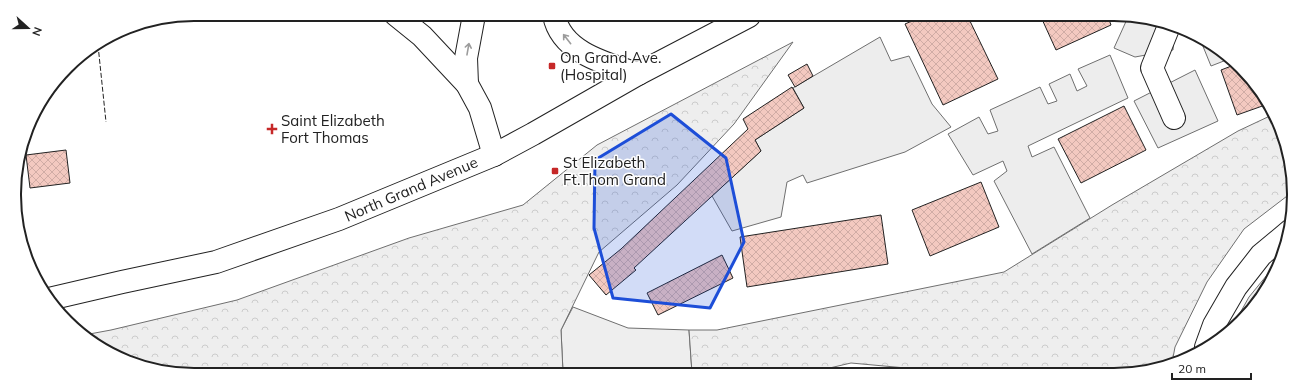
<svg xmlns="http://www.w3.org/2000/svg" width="1308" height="389" font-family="Mulish,sans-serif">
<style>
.green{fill:#eee;stroke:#6f6f6f}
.forest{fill:url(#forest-crowns);stroke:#6f6f6f}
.parking{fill:#ededed;stroke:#6f6f6f}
.building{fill:url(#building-cross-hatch);stroke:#222}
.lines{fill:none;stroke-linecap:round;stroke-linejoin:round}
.minor-casing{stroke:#222;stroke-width:24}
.major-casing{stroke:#222;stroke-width:24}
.minor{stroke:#fff;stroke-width:22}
.major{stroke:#fff;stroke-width:22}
.fence{stroke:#222;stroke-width:1;stroke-dasharray:5 2;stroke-linecap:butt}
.oneway{stroke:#9c9c9c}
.marked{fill:#1d4ed8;fill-opacity:0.2;stroke:#1d4ed8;stroke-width:3;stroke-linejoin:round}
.poi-dot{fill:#c62828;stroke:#fff;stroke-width:1.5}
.labels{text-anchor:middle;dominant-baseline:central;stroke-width:3;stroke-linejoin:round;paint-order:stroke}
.poi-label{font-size:15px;fill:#222;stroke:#fff;text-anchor:start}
.street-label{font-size:15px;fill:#222;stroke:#fff}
.rim{fill:none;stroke:#222;stroke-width:2}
</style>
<defs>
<pattern id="forest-crowns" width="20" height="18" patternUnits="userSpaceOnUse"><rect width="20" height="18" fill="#eee"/><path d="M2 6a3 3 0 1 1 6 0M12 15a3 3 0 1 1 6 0" fill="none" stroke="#ccc"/></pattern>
<pattern id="building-cross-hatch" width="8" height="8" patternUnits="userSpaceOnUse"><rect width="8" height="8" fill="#f3c9c0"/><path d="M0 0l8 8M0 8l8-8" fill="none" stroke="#d0aca5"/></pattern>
</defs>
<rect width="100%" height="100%" fill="#fff"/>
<polygon class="green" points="573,307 628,328 689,330 692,373 563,372 561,330"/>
<g class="forest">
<polygon points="793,42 734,124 677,185 599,252 561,330 563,372 160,372 94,345 84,335 111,330 237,300 409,238 523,205 597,145"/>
<polygon points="1272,115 1290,159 1291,193 1244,229 1207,282 1175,347 1172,363 1137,373 961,373 851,363 808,373 692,373 689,330 717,330 1004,272 1112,205 1238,131"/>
<polygon points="1280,259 1275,275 1241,322 1231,329 1249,297"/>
</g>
<g class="parking">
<polygon points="1128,17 1148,17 1177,29 1174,36 1173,50 1135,57 1114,48"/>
<polygon points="880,37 891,61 909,56 932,104 951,127 905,152 807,183 803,175 787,182 781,217 732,231 712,196 761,151 755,140 804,108 793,88"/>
<polygon points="1200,39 1214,44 1229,59 1211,66"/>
<polygon points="1110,55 1128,98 1028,146 1032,157 1054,147 1090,218 1032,254 994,181 1007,171 1003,161 973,175 948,134 979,117 988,134 998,131 990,110 1040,87 1048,104 1057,101 1049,84 1070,74 1077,91 1087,86 1078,69"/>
<polygon points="1195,70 1218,121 1158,148 1134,101"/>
</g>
<g class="building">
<polygon points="921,17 968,17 998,79 943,105 905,24"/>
<polygon points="1041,17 1108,17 1111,25 1056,50"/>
<polygon points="807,64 813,76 795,87 788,75"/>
<polygon points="1234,65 1263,94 1268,104 1237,115 1221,70"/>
<polygon points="792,87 804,108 755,140 761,151 634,268 636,270 606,295 589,275 621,249 748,129 743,119"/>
<polygon points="1124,106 1146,150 1081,183 1058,139"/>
<polygon points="66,150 70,183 30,188 26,155"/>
<polygon points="981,182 999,227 930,256 912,210"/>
<polygon points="881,215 888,264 747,287 740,237"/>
<polygon points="722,255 733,278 658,315 647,293"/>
</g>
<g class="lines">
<g class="minor-casing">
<g id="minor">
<polyline points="396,15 422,36 467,84 480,108 494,155"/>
<path d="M554,15C561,53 607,64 638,74"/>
<polyline points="1169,26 1152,68 1174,118"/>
<polyline points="467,84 466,58 474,15"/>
<polyline points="1206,347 1214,325 1236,287 1261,255 1291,230"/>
</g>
</g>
<g class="major-casing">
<polyline id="major" points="49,299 122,282 216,262 339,219 494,155 533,134 638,74 749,16"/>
</g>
<use href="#minor" class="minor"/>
<use href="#major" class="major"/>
<polyline class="fence" points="98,45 106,122"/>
</g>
<defs><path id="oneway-shaft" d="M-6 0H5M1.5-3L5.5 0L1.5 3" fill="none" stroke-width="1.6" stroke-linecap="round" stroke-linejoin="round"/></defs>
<g class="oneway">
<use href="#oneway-shaft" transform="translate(567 39) rotate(-128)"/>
<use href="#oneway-shaft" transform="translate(468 49) rotate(-80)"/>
</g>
<path class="marked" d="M671,114L726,158L744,242L710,308L613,298L594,228L595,160Z"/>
<g class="poi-dot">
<rect x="548" y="62" width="8" height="8" rx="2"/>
<path d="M270 123h4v4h4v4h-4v4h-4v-4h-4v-4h4z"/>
<rect x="551" y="167" width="8" height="8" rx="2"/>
</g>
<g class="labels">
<g class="poi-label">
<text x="560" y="57">On Grand Ave.<tspan x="560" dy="17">(Hospital)</tspan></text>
<text x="281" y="120">Saint Elizabeth<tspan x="281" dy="17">Fort Thomas</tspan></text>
<text x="563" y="162">St Elizabeth<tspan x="563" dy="17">Ft.Thom Grand</tspan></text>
</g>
<g class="street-label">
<text transform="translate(411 189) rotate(-23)">North Grand Avenue</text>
</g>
</g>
<path d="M0 0H1308V389H0ZM194 21H1114A173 173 0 0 1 1287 194V195A173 173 0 0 1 1114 368H194A173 173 0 0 1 21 195V194A173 173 0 0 1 194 21Z" fill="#fff" fill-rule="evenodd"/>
<path class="rim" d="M194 21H1114A173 173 0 0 1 1287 194V195A173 173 0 0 1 1114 368H194A173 173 0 0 1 21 195V194A173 173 0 0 1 194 21Z"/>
<g transform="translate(28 28) rotate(111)" stroke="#ffffff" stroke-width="3" paint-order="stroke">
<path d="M0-3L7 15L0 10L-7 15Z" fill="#222222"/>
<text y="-6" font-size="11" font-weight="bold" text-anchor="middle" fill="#222222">N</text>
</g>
<path d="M1172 373v6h79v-6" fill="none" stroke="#222222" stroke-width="2"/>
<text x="1178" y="373" font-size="12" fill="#222222" stroke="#ffffff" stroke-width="3" paint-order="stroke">20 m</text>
</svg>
